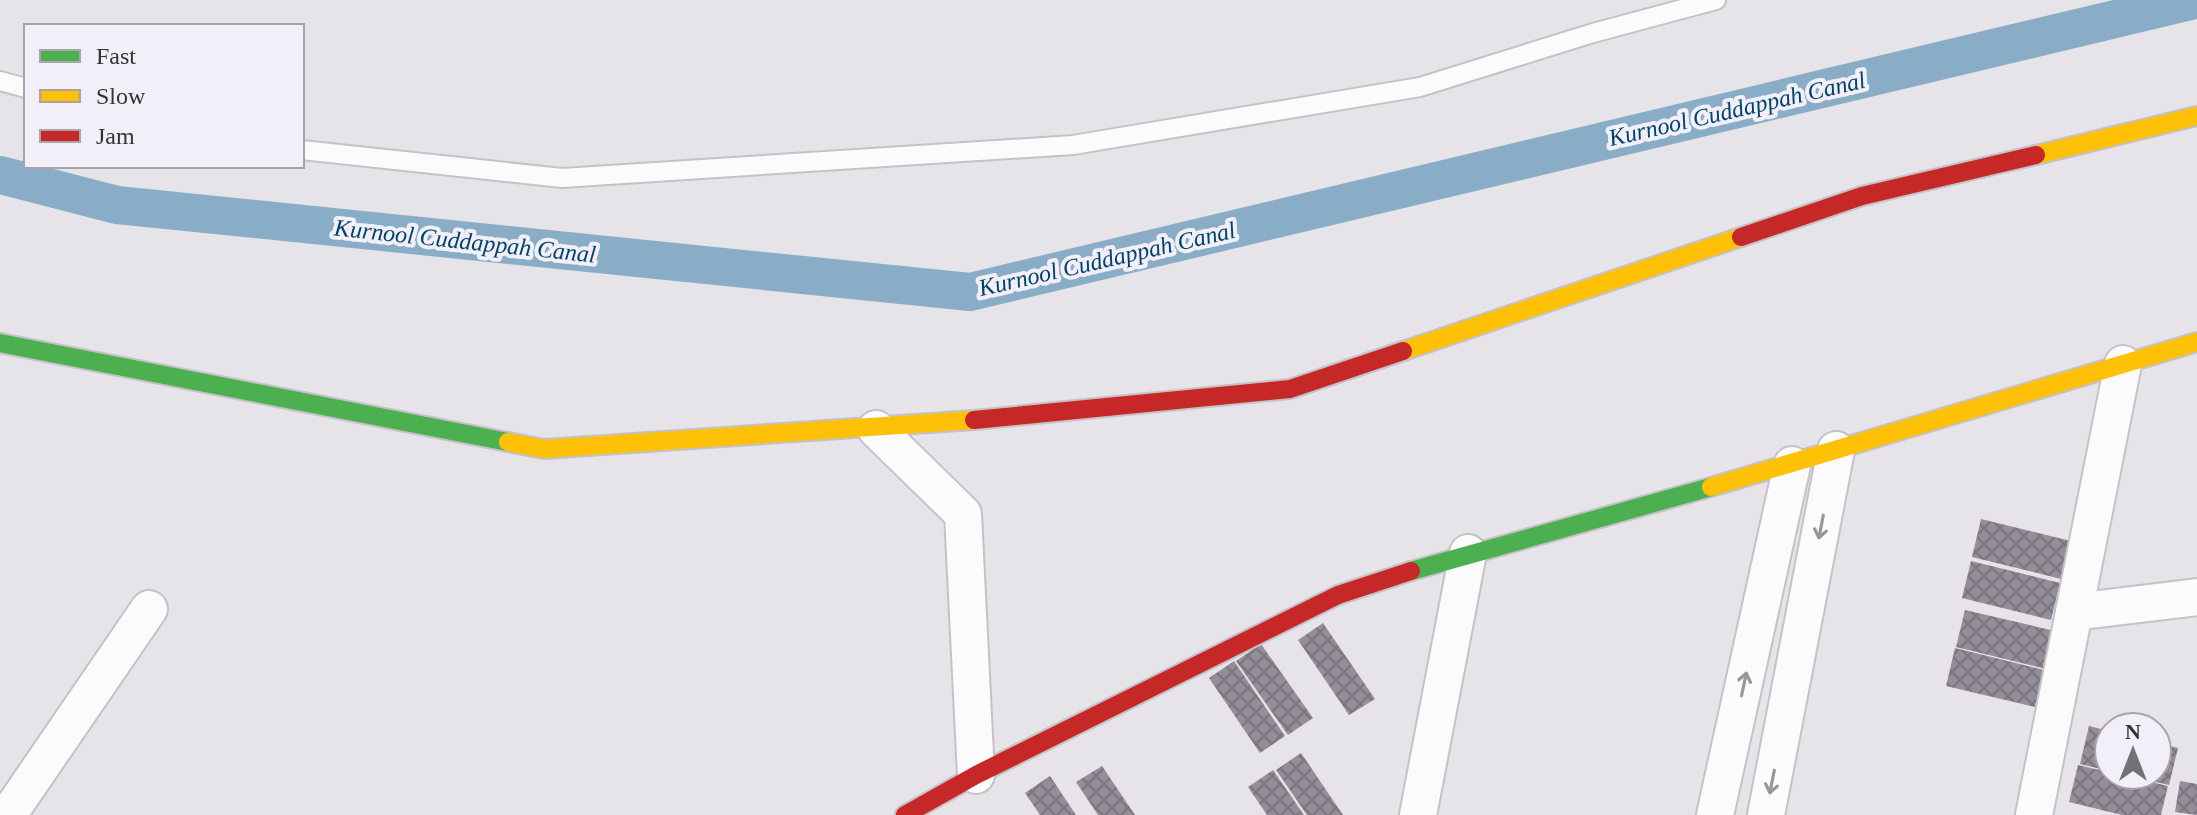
<svg xmlns="http://www.w3.org/2000/svg" width="2197" height="815" font-family="'Times New Roman',serif">
<style>
.lines{fill:none;stroke-linecap:round;stroke-linejoin:round}
.canal{stroke:#8aadc7;stroke-width:38}
.building{fill:url(#building-cross-hatch)}
.lane-casing{stroke:#c4c2c6;stroke-width:22}
.street-casing{stroke:#c4c2c6;stroke-width:40}
.fast-casing{stroke:#c4c2c6;stroke-width:22}
.slow-casing{stroke:#c4c2c6;stroke-width:22}
.jam-casing{stroke:#c4c2c6;stroke-width:22}
.lane{stroke:#fbfbfc;stroke-width:18}
.street{stroke:#fbfbfc;stroke-width:36}
.fast{stroke:#4caf50;stroke-width:18}
.slow{stroke:#ffc107;stroke-width:18}
.jam{stroke:#c62828;stroke-width:18}
.oneway{stroke:#979799}
.labels{text-anchor:middle;dominant-baseline:central;stroke-width:8;stroke-linejoin:round;paint-order:stroke}
.water-label{font-size:24px;font-style:italic;fill:#004366;stroke:#f2eff8}
</style>
<defs>
<pattern id="building-cross-hatch" width="8" height="8" patternUnits="userSpaceOnUse" patternTransform="scale(2)"><rect width="8" height="8" fill="#948e98"/><path d="M0 0l8 8M0 8l8-8" fill="none" stroke="#79757d"/></pattern>
</defs>
<rect width="100%" height="100%" fill="#e6e4e9"/>
<g class="lines">
<polyline class="canal" points="0,175 117,205 970,292 2195,0"/>
</g>
<g class="building">
<polygon points="1981,519 2071,541 2061,579 1972,557"/>
<polygon points="1971,561 2060,583 2051,620 1962,598"/>
<polygon points="1965,610 2055,631 2046,669 1956,647"/>
<polygon points="1323,623 1375,699 1349,715 1298,640"/>
<polygon points="1261,644 1313,718 1288,735 1236,661"/>
<polygon points="1955,648 2044,670 2035,707 1946,686"/>
<polygon points="1234,661 1285,736 1260,753 1209,678"/>
<polygon points="2089,726 2109,731 2109,771 2080,764"/>
<polygon points="2157,743 2178,748 2169,785 2131,776 2157,775"/>
<polygon points="1301,753 1343,815 1307,815 1276,770"/>
<polygon points="2078,765 2168,786 2161,815 2122,815 2069,802"/>
<polygon points="1102,766 1135,815 1098,815 1076,782"/>
<polygon points="1273,770 1304,815 1267,815 1248,787"/>
<polygon points="1050,776 1076,815 1040,815 1025,793"/>
<polygon points="2180,781 2197,784 2197,815 2175,812"/>
</g>
<g class="lines">
<g class="lane-casing">
<g id="lane">
<polyline points="0,81 26,88"/>
<polyline points="302,150 562,178 1073,145 1420,87 1593,33 1716,0"/>
</g>
</g>
<g class="street-casing">
<g id="street">
<polyline points="876,429 963,514 976,775"/>
<polyline points="2074,612 2197,597"/>
<polyline points="8,815 149,609"/>
<polyline points="1418,815 1468,553"/>
<polyline points="1715,815 1792,465"/>
<polyline points="1766,815 1836,450"/>
<polyline points="2034,815 2123,364"/>
</g>
</g>
<g class="fast-casing">
<g id="fast">
<polyline points="0,343 508,442"/>
<polyline points="1411,571 1711,487"/>
</g>
</g>
<g class="slow-casing">
<g id="slow">
<polyline points="2036,155 2197,116"/>
<polyline points="1403,351 1741,237"/>
<polyline points="508,442 544,449 974,420"/>
<polyline points="1711,487 2197,342"/>
</g>
</g>
<g class="jam-casing">
<g id="jam">
<polyline points="1741,237 1862,196 2036,155"/>
<polyline points="974,420 1290,389 1403,351"/>
<polyline points="905,815 976,775 1338,595 1411,571"/>
</g>
</g>
<use href="#lane" class="lane"/>
<use href="#street" class="street"/>
<use href="#fast" class="fast"/>
<use href="#slow" class="slow"/>
<use href="#jam" class="jam"/>
</g>
<defs><path id="oneway-shaft" d="M-6 0H5M1.5-3L5.5 0L1.5 3" fill="none" stroke-width="1.6" stroke-linecap="round" stroke-linejoin="round" transform="scale(2)"/></defs>
<g class="oneway">
<use href="#oneway-shaft" transform="translate(1821 527) rotate(101)"/>
<use href="#oneway-shaft" transform="translate(1744 684) rotate(-78)"/>
<use href="#oneway-shaft" transform="translate(1772 782) rotate(101)"/>
</g>
<g class="labels">
<g class="water-label">
<text transform="translate(1737 109) rotate(-13)">Kurnool Cuddappah Canal</text>
<text transform="translate(465 241) rotate(6)">Kurnool Cuddappah Canal</text>
<text transform="translate(1107 259) rotate(-13)">Kurnool Cuddappah Canal</text>
</g>
</g>
<rect x="24" y="24" width="280" height="144" fill="#f2eff8" stroke="#a6a4aa" stroke-width="2"/>
<rect x="40" y="50" width="40" height="12" fill="#4caf50" stroke="#a6a4aa" stroke-width="2"/>
<text x="96" y="64" font-size="24" fill="#333336">Fast</text>
<rect x="40" y="90" width="40" height="12" fill="#ffc107" stroke="#a6a4aa" stroke-width="2"/>
<text x="96" y="104" font-size="24" fill="#333336">Slow</text>
<rect x="40" y="130" width="40" height="12" fill="#c62828" stroke="#a6a4aa" stroke-width="2"/>
<text x="96" y="144" font-size="24" fill="#333336">Jam</text>
<g transform="translate(2133 751)"><circle r="38" fill="#f2eff8" stroke="#a6a4aa" stroke-width="2"/>
<path d="M0-6L14 30L0 20L-14 30Z" fill="#727175"/>
<text y="-12" font-size="22" font-weight="bold" text-anchor="middle" fill="#333336">N</text>
</g>
</svg>
